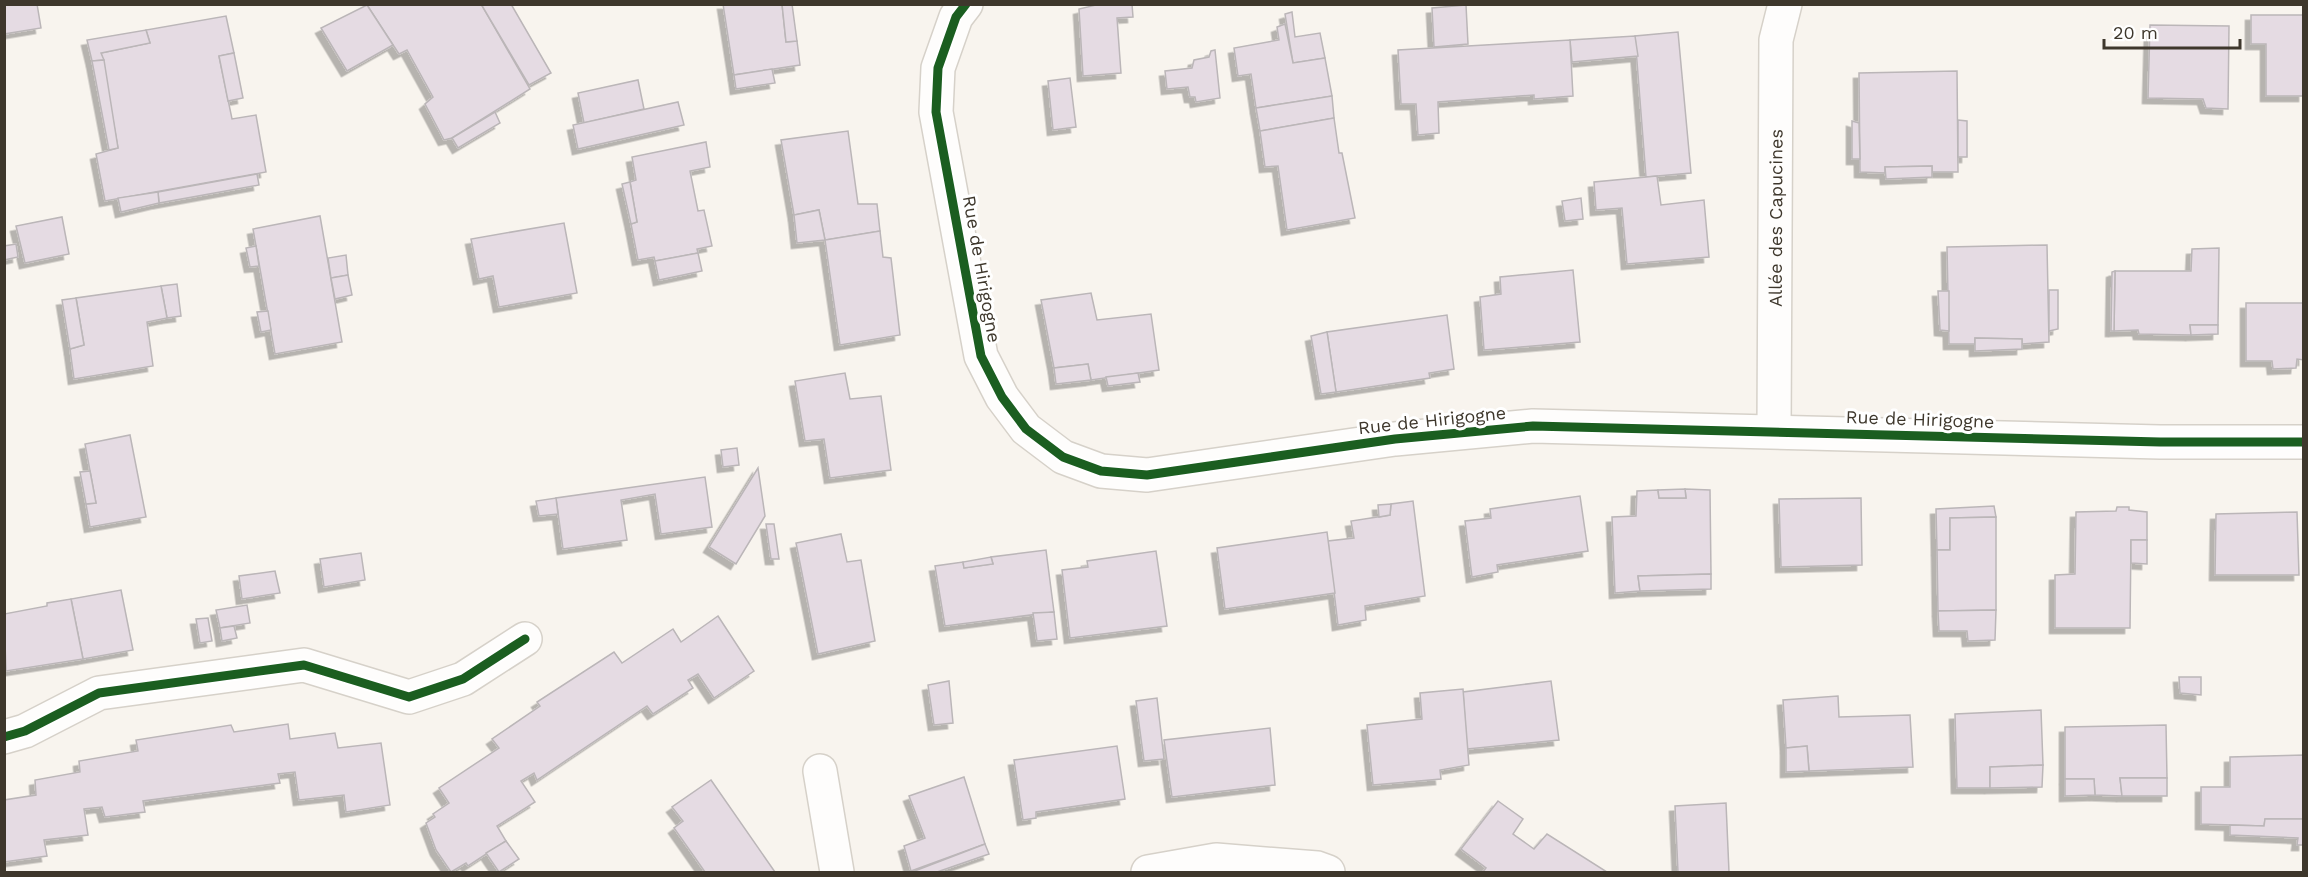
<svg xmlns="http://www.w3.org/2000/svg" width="2308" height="877" font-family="'Work Sans',sans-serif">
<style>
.building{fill:#e5dbe3;stroke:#bbb6b8;stroke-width:1.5;filter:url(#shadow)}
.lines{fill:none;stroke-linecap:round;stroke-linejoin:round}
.minor-casing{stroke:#d6d1c9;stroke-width:36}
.minor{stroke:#fefdfc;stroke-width:33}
.cycleway-casing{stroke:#fff;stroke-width:13}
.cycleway{stroke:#1b5e20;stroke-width:9}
.labels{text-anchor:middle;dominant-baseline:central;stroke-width:6;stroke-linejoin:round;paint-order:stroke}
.street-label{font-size:18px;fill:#3e372c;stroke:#fff}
</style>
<defs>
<filter id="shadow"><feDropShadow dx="-5.5" dy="5.5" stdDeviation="0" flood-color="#0004"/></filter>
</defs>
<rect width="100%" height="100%" fill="#f8f4ee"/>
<g class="building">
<polygon points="4,4 37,4 41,28 4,34"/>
<polygon points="481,4 530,89 452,138 444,140 425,104 433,97 407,50 399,54 367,5"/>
<polygon points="481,4 511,4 551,73 529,85"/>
<polygon points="723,4 782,4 786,42 797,41 800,65 734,75"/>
<polygon points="782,4 792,4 797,41 786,42"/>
<polygon points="1100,4 1132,4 1133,17 1117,18 1121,73 1083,76 1079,9"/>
<polygon points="367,5 393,45 347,71 321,28"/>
<polygon points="1466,5 1468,44 1434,47 1432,8"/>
<polygon points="1292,12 1295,37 1320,33 1325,58 1293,63 1285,14"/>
<polygon points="2251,15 2304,15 2304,96 2266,96 2266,44 2251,44"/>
<polygon points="226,16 234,53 219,56 232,119 256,115 266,172 105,201 96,154 118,148 101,53 150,43 146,30"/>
<polygon points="1285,24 1293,63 1325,58 1332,96 1256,108 1251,74 1238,76 1234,48 1279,40 1277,27"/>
<polygon points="2150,25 2229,26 2228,109 2206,108 2203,99 2148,98"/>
<polygon points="146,30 150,43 101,53 104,60 92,61 87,40"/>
<polygon points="1678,32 1691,173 1646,177 1635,36"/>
<polygon points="1635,36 1638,56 1572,62 1570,40"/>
<polygon points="1570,40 1573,96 1534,99 1534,95 1438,102 1439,133 1418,135 1416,104 1401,104 1398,50"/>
<polygon points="1215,50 1220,98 1196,102 1195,97 1190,97 1188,87 1167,89 1165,71 1192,68 1194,60 1209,57 1211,51"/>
<polygon points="234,53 243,98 228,101 219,56"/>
<polygon points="104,60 118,148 109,150 92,61"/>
<polygon points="772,69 775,83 736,89 734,75"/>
<polygon points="1957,71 1958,172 1932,172 1932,166 1885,167 1885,173 1860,172 1859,73"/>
<polygon points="1070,78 1076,127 1053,130 1048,81"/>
<polygon points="638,80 644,109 584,123 578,93"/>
<polygon points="1332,96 1334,118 1260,131 1256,108"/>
<polygon points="678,102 684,125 578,149 573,125"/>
<polygon points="495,112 500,123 458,148 452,138"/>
<polygon points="1334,118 1339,153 1342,153 1355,218 1287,230 1278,166 1265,167 1260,131"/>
<polygon points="1958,120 1967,121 1967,157 1958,157"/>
<polygon points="1852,121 1859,123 1860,159 1852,159"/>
<polygon points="848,131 858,204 877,204 880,231 825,240 819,210 794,215 781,140"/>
<polygon points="706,142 710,167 690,171 698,211 704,210 712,246 697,249 698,253 655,261 654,257 638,260 631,224 637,222 630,182 636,180 632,157"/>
<polygon points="1932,166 1932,177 1886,179 1885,167"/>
<polygon points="257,174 259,185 159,203 158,192"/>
<polygon points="1657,176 1661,205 1704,200 1709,257 1627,264 1622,208 1596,210 1594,182"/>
<polygon points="630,182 637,222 631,224 622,184"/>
<polygon points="158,192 159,203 121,212 118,198"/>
<polygon points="1581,198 1583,219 1565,221 1562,201"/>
<polygon points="819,210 825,240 797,243 794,215"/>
<polygon points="320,216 342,342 275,354 253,229"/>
<polygon points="62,217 69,254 25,263 16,226"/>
<polygon points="564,223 577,293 499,307 493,276 479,279 471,239"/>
<polygon points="880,231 883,257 891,258 900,335 840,345 825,240"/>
<polygon points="16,244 18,257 4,260 4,246"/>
<polygon points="2047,245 2049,342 2022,344 2022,339 1975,338 1975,344 1949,344 1947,247"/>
<polygon points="256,246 259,266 250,267 246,248"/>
<polygon points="2219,248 2218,325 2190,325 2191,335 2139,334 2138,330 2114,331 2115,271 2191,271 2192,249"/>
<polygon points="698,253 702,271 659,280 655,261"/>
<polygon points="346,255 348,275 331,278 328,258"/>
<polygon points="1573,270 1580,342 1484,350 1480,297 1501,294 1500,277"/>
<polygon points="2115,271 2114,331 2111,331 2112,272"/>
<polygon points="348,275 352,295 335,299 331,278"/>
<polygon points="177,284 181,316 167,318 161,286"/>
<polygon points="161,286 167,318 147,322 153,366 74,379 70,349 84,345 76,298"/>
<polygon points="2049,290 2058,290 2058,329 2049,331"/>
<polygon points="1938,291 1949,291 1949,331 1940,330"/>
<polygon points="1091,293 1097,320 1151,314 1159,370 1091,380 1088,364 1054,368 1041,300"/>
<polygon points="76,298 84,345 70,349 62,300"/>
<polygon points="2246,303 2304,303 2304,360 2297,359 2296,368 2273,369 2272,361 2246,361"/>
<polygon points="268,311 271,330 261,332 257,312"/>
<polygon points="1447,315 1454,369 1429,373 1430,378 1336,392 1327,332"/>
<polygon points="2190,325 2218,325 2218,334 2191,335"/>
<polygon points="1327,332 1336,392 1321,394 1311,336"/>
<polygon points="1975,338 2022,339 2022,349 1975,351"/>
<polygon points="1088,364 1091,380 1056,384 1054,368"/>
<polygon points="845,373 850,399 881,396 891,470 830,478 824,439 805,441 795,381"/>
<polygon points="1138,373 1140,382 1108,386 1106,377"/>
<polygon points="130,435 146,517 90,527 86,504 96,503 85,444"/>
<polygon points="737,448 739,465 723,467 721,450"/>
<polygon points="758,468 765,516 736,564 709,547"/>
<polygon points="90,471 96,503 86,504 80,472"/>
<polygon points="705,477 712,527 661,534 655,494 621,500 627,540 563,549 556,498"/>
<polygon points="1685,489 1710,490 1711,574 1638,576 1640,591 1615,593 1612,517 1636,516 1637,491 1658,490 1659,498 1686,498"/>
<polygon points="1685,489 1686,498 1659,498 1658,490"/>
<polygon points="1580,496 1588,551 1497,565 1498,572 1472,577 1465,521 1491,518 1490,509"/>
<polygon points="556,498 558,514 539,516 536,501"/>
<polygon points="1861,498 1862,565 1781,567 1779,499"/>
<polygon points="1413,501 1425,596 1365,606 1366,620 1338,625 1328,541 1354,538 1351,521 1390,515 1391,504"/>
<polygon points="1391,504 1390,515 1379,517 1378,505"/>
<polygon points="1994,506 1996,517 1950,518 1950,550 1937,550 1936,509"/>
<polygon points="2117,507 2129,507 2129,510 2147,512 2147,540 2131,540 2130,628 2055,628 2055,575 2075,574 2076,512 2116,511"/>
<polygon points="2297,512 2299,575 2215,575 2216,514"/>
<polygon points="1996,517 1996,610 1938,611 1937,550 1950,550 1950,518"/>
<polygon points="766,524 774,524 779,559 771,559"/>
<polygon points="1327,532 1335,593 1225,609 1217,548"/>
<polygon points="841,534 847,562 861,560 875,641 818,654 796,543"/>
<polygon points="2131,540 2147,540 2147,564 2131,563"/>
<polygon points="1046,550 1054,612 945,626 935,566 963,562 964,568 993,564 991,557"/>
<polygon points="1156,551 1167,626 1070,638 1062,570 1088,567 1087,561"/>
<polygon points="361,553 365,580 324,587 320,559"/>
<polygon points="991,557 993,564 964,568 963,562"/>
<polygon points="275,571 280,593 242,599 239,576"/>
<polygon points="1711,574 1711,589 1640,591 1638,576"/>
<polygon points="121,590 133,650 83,659 71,599"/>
<polygon points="71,599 83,659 6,671 4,614 47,606 47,603"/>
<polygon points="247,605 250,623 220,628 216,610"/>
<polygon points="1996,610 1995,640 1968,641 1967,631 1939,631 1938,611"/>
<polygon points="1054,612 1057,639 1037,641 1033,613"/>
<polygon points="718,616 754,671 714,698 698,674 688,680 693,688 653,714 647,706 537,780 534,773 521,781 535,802 497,826 506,841 468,866 466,863 451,872 436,850 426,823 435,817 433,814 449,803 439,788 499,748 492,739 540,706 537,702 614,652 622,663 673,629 681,642"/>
<polygon points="208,618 212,641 200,643 196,619"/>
<polygon points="234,626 237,638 222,641 220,628"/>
<polygon points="2179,677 2201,677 2201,695 2180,693"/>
<polygon points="949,681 953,723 934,725 928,685"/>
<polygon points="1551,681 1559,740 1467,749 1463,692"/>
<polygon points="1463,689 1469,765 1440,770 1441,779 1373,785 1367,725 1422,719 1420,693"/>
<polygon points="1838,696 1839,717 1910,715 1913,767 1809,771 1807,746 1786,748 1783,700"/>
<polygon points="1157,698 1164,759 1144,761 1136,701"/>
<polygon points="2041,710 2043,765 1990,767 1990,788 1957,788 1955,714"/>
<polygon points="288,724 290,739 335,733 338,748 381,743 390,805 346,812 344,795 299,800 295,772 278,774 280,783 143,801 145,812 105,817 102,807 84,809 88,835 44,840 47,856 4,862 4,800 36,795 35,780 80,772 79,761 138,751 136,740 231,725 234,732"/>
<polygon points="2166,725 2167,778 2120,778 2122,796 2095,795 2094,779 2065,779 2065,727"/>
<polygon points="1270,728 1275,785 1172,797 1164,740"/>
<polygon points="1117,746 1125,799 1036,812 1036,818 1023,820 1014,760"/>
<polygon points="1807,746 1809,771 1786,772 1786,748"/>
<polygon points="2304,755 2304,819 2265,819 2264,826 2201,824 2201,787 2230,787 2230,757"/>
<polygon points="2043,765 2042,787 1990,788 1990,767"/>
<polygon points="964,777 985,844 911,871 904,846 925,838 909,796"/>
<polygon points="2120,778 2167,778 2167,796 2122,796"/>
<polygon points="2065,779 2094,779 2095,795 2065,796"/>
<polygon points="711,780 775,872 705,872 674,828 683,821 672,807"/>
<polygon points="1498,801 1523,819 1513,834 1534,849 1547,834 1607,872 1483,872 1486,868 1461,849"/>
<polygon points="1726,803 1729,872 1678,872 1675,806"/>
<polygon points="2265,819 2304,819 2304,845 2297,845 2298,838 2230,835 2230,825 2264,826"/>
<polygon points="506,841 519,859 499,872 486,853"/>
<polygon points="985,844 989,854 937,872 912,872"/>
</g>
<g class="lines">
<g class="minor-casing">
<g id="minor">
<polyline points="966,4 956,17 938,68 936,112 981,356 1002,397 1026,429 1063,457 1101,471 1147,475 1395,439 1533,426 2160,442 2304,442"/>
<path id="s1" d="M1774,431L1776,40L1785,4"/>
<polyline points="4,737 25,731 99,693 304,665 409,697 463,679 525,639"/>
<polyline points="820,771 837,872"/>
<polyline points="1148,872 1216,860 1317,868 1328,872"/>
</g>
</g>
<use href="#minor" class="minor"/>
<g class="cycleway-casing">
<g id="cycleway">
<polyline points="966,4 956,17 938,68 936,112 981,356 1002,397 1026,429 1063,457 1101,471 1147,475 1395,439 1533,426 2160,442 2304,442"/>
<polyline points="4,737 25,731 99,693 304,665 409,697 463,679 525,639"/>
</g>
</g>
<use href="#cycleway" class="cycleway"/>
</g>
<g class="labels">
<g class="street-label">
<text stroke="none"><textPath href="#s1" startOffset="213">Allée des Capucines</textPath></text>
<text transform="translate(982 269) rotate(80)">Rue de Hirigogne</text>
<text transform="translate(1920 419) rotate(2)">Rue de Hirigogne</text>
<text transform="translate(1432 420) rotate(-6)">Rue de Hirigogne</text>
</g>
</g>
<rect width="2308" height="877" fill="none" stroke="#3e372c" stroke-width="12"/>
<path d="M2104 39v9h136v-9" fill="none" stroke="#3e372c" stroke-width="3"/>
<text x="2113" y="39" font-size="18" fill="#3e372c" stroke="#ffffff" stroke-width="4.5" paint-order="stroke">20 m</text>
</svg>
